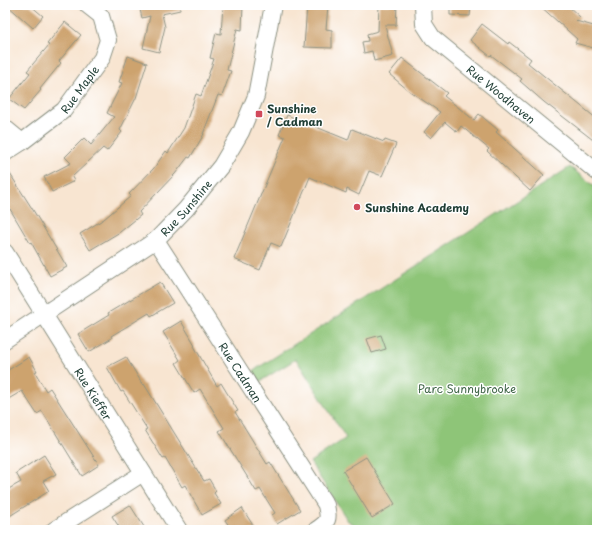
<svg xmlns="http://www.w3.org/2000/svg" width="602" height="535" font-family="'Playpen Sans',sans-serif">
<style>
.green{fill:#8ec578;stroke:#568156}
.building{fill:#cda36e}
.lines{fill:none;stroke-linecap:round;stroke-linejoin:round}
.minor-casing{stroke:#8c9182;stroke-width:18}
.minor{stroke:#fff;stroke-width:16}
.poi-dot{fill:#d1495b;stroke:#fff;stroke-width:1.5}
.labels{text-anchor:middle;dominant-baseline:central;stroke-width:3;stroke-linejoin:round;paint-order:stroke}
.street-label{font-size:11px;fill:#1f3d34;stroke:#fff}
.poi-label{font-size:11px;font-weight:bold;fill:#1f3d34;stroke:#fff;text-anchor:start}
.park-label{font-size:11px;fill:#406648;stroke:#fff}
</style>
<rect width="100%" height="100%" fill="#fff"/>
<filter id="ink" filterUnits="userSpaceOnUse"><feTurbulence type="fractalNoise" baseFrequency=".025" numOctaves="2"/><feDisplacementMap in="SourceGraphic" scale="8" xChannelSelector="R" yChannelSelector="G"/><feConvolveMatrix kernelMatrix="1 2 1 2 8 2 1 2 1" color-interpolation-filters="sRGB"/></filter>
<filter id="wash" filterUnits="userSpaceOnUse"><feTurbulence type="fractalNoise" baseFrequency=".012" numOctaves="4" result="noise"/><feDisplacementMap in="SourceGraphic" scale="16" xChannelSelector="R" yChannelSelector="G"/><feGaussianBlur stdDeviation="0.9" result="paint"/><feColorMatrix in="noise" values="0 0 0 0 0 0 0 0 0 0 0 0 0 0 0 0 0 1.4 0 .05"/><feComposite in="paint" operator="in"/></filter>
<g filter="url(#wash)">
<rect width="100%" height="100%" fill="#f8e5d1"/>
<polygon class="green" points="570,167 597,188 597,530 364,530 348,521 310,462 346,438 296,359 259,382 253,371"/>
<g id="blocks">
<g class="building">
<polygon points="7,5 30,5 43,16 33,28"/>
<polygon points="139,5 180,5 180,10 162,14 165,27 159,52 143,48 150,16 142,18"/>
<polygon points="223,5 243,5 242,30 237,29 227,70 231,71 222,96 218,95 203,134 204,134 190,158 188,157 175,174 139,212 141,215 120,232 90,250 80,234 104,219 131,196 129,194 154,168 166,151 168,153 184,128 196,94 201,96 214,59 210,58 216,33 221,34"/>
<polygon points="307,5 328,5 326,29 332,30 332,48 304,47"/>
<polygon points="379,5 397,5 396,25 385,25 393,56 374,61 372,51 364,53 362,42 368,41 367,34 378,31"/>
<polygon points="450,5 471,5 470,16 450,15"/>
<polygon points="539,5 567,5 580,17 576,21 597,27 597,49 575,43 577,39"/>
<polygon points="65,22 81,35 59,61 61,63 40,89 41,90 24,110 9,99 30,73 27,71 49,45 47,44"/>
<polygon points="482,24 508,44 509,42 531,59 528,63 597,119 597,143 544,102 520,81 522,79 491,55 490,56 470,40"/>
<polygon points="128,56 147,63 136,98 120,130 122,132 107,151 103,148 72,177 74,181 52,192 44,177 71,163 65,157 84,138 91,145 114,117 107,113 122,83 119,82"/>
<polygon points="402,58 447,93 444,96 474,120 479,114 498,130 496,132 544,175 530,191 487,151 489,149 461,126 457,132 445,122 431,138 424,132 440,112 408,90 389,74"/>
<polygon points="287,115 348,140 352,129 384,142 385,140 396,144 382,176 369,171 359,195 347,189 346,193 310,177 281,247 271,243 260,270 234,259 285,137 279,135"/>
<polygon points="5,166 33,210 67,267 50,276 31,242 30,243 10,209 9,210 5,203"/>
<polygon points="160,282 173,303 151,316 149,313 111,336 112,338 89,352 78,334 109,315 108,313"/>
<polygon points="181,321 195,345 194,346 217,386 221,383 238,411 235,412 267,464 270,462 300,510 277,524 272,515 275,513 260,489 256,491 219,431 224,428 200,389 194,393 176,363 180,360 163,332"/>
<polygon points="381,335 386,349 372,353 367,339"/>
<polygon points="29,357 37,371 35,372 46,391 50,388 99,465 82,476 42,411 37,414 22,391 5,401 5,372"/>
<polygon points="126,357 143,385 144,384 204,481 209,479 216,491 214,493 221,504 202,515 185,485 182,487 165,458 163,459 145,430 147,429 123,391 121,392 107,367"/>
<polygon points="44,455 56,474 43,481 49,491 5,519 5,491 21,482 16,473"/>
<polygon points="366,457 395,504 372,518 343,471"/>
<polygon points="130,505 146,530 121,530 112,516"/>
<polygon points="242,508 256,530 232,530 225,520"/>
</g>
</g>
</g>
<g filter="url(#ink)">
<use href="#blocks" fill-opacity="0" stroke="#8c9182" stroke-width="1"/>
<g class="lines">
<g class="minor-casing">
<g id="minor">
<path id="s1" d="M423,5L424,24L433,38L597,172"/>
<polyline points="5,128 22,142"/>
<path id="s2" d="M5,153L22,142L64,110L102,58L108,40L101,16L87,5"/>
<path id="s3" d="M156,240L326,505C329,520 329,521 316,530"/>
<path id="s4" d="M5,252L179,530"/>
<path id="s5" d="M5,340L156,240L186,209L221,166L241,132L256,96L273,5"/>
<polyline points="54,530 143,473"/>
</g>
</g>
<use href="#minor" class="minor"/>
</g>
</g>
<g class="poi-dot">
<rect x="255" y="110" width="8" height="8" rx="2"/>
<circle cx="357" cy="207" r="4"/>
</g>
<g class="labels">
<g class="street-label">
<text stroke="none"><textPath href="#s2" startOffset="99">Rue Maple</textPath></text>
<text stroke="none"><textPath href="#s1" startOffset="124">Rue Woodhaven</textPath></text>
<text stroke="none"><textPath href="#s5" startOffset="225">Rue Sunshine</textPath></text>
<text stroke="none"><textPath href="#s3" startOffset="157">Rue Cadman</textPath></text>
<text stroke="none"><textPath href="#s4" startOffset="167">Rue Kieffer</textPath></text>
</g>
<g class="poi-label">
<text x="267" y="108">Sunshine<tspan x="267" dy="13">/ Cadman</tspan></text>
<text x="365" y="207">Sunshine Academy</text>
</g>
<g class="park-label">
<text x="467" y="388">Parc Sunnybrooke</text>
</g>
</g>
<rect width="602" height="535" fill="none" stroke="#fff" stroke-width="20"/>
</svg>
